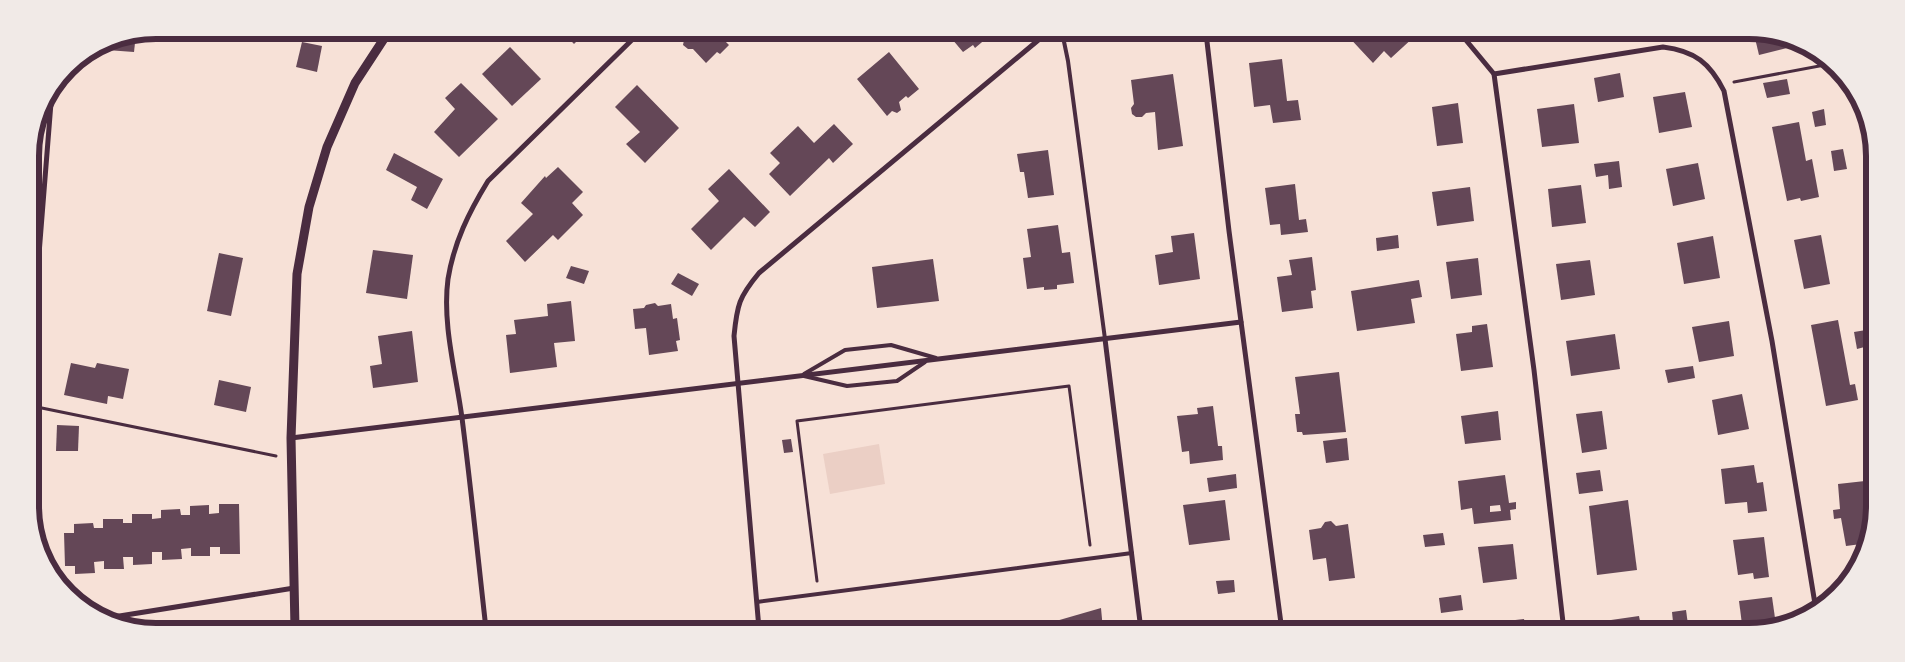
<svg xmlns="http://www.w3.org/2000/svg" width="1905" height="662" font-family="'PT Sans Narrow',sans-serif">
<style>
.green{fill:#ebcfc5}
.building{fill:#644757;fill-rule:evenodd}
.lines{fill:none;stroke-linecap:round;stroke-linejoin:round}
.path{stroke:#4a2c40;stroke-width:3}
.service{stroke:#4a2c40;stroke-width:4}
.minor{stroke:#4a2c40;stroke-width:5}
.tertiary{stroke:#4a2c40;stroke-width:9}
.rim{fill:none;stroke:#4a2c40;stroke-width:6}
</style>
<rect width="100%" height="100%" fill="#f7e1d7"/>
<g class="green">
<polygon points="1852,90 1873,131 1872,196"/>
<polygon points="879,444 885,484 830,494 823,454"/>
</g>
<g class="building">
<polygon points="562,31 587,31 574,44"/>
<polygon points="698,31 729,32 722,38 729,45 720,54 717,52 706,63 693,49 688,49 683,45 684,40 688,36 693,36"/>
<polygon points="777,32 794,32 785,40"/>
<polygon points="946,32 988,32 986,34 988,37 975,48 973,45 963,52"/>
<polygon points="1345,33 1413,33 1415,36 1391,58 1384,51 1373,63"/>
<polygon points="136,34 134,52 93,49 108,39"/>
<polygon points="1754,34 1782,34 1794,42 1795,46 1759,55"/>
<polygon points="302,42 322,46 317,72 296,67"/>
<polygon points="510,47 541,79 512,106 482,74"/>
<polygon points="889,52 919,89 908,98 906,96 899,102 901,110 897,113 892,111 887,116 857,79"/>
<polygon points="1282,59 1287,101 1298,100 1301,120 1273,123 1270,105 1254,107 1249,63"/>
<polygon points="1620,73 1624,97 1598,102 1594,78"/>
<polygon points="1173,74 1183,146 1158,150 1155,112 1146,113 1142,117 1136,117 1132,114 1131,108 1134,104 1131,80"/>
<polygon points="1787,79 1790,94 1767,98 1763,83"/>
<polygon points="461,83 498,119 459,157 434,132 455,109 445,98"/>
<polygon points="637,85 679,128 645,163 626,144 640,132 615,107"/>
<polygon points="1685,92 1692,127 1659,133 1653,97"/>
<polygon points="1458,103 1463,143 1437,146 1432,107"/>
<polygon points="1574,104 1579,143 1542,147 1537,109"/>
<polygon points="1824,109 1826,125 1815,127 1812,112"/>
<polygon points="1799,122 1806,161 1812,159 1819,197 1801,201 1800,198 1787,201 1772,127"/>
<polygon points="834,124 853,144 833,163 829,158 790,196 769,174 780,163 770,153 798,126 814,143"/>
<polygon points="1843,149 1847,169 1834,171 1831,151"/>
<polygon points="1048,150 1054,195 1028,198 1024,172 1020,172 1017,154"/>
<polygon points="394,153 443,179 427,209 411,200 417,187 386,170"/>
<polygon points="1619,161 1622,187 1609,189 1608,175 1596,177 1594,164"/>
<polygon points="1698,163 1705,199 1673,206 1666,169"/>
<polygon points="558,167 583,192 572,203 583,215 558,240 553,235 525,262 506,241 533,214 521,203 545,176 546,178"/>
<polygon points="729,169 770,212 755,227 744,217 711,250 691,229 719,201 708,189"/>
<polygon points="1295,184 1299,220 1306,219 1308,232 1281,235 1280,224 1270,225 1265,188"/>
<polygon points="1581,185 1586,223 1552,227 1548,189"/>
<polygon points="1470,187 1474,221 1437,226 1432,192"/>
<polygon points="1058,225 1062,253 1070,252 1074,283 1057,285 1057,289 1044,290 1044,287 1027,289 1023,258 1031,257 1027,229"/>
<polygon points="1194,233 1200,279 1159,285 1155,255 1173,252 1171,236"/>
<polygon points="1398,235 1399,248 1377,251 1376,238"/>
<polygon points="1821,235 1830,284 1804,289 1794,240"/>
<polygon points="1713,236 1720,278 1684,284 1677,243"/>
<polygon points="373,250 413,255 407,299 366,293"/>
<polygon points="219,253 243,258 231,316 207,311"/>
<polygon points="1312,257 1316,290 1311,291 1313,308 1282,312 1277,277 1292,275 1289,260"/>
<polygon points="1478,258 1482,295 1451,299 1446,262"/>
<polygon points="933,259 939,301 877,308 872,267"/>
<polygon points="1590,260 1595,295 1561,300 1556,264"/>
<polygon points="571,266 589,271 584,284 566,278"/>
<polygon points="678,273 699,284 692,296 671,284"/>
<polygon points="1419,280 1422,297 1411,299 1415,323 1357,331 1351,291"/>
<polygon points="571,301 575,341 554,343 557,367 510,373 506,335 516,334 514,320 548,316 547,304"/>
<polygon points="655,303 658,306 671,304 673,319 677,318 680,340 676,341 678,351 649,355 646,328 635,329 633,309 644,308 646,305"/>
<polygon points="1838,320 1850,385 1855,384 1858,400 1826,406 1811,325"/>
<polygon points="1729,321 1734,356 1699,362 1692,327"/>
<polygon points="1487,324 1493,367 1461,371 1456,334 1472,332 1472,326"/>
<polygon points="1872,329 1872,345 1857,349 1854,332"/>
<polygon points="412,331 418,382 373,388 370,366 382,364 378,336"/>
<polygon points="1615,334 1620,369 1571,376 1566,341"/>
<polygon points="71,363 95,368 97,363 129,369 123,399 108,396 107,404 64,395"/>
<polygon points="1693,366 1695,378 1668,383 1665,370"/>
<polygon points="1339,372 1346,432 1303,435 1302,432 1297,432 1295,414 1300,414 1295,377"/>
<polygon points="219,380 251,387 246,412 214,405"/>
<polygon points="1742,394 1749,429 1718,435 1712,400"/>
<polygon points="1213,406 1218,446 1222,446 1223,460 1190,464 1189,451 1182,452 1177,416 1198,414 1197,408"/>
<polygon points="1498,411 1501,440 1465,444 1461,416"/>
<polygon points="1602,411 1607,449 1582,453 1576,414"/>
<polygon points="57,425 79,426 78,451 56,451"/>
<polygon points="1347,438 1349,460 1326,463 1323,441"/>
<polygon points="791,439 793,452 784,453 782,440"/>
<polygon points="1754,465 1757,483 1763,482 1767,511 1748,513 1747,502 1725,504 1721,469"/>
<polygon points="1600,470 1603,491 1579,494 1576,473"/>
<polygon points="1236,474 1237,488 1209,492 1207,478"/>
<path d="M1505,475L1509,503L1516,502V509L1510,510L1511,520L1474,524L1472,508L1461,510L1458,481ZM1500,505L1501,511L1490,512V506Z"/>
<polygon points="1865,481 1868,505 1871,505 1871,539 1869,543 1846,546 1841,518 1834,519 1833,510 1840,509 1838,484"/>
<polygon points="1225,500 1230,540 1189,545 1183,505"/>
<polygon points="1628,500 1637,570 1597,575 1589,506"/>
<polygon points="219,504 239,504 240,554 220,554 220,547 210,547 210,556 191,556 191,548 181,549 182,559 162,560 162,552 152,552 152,564 133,565 133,557 123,557 124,569 104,569 104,561 94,562 95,573 75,574 75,566 65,566 64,533 74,533 74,524 93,523 94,528 103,528 103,519 123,519 123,523 132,523 132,514 152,514 152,519 161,518 161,510 180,509 181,515 190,515 190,506 209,505 209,514 219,513"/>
<polygon points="1331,521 1336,526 1348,524 1355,578 1329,581 1326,558 1313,560 1309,530 1321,528 1325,522"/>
<polygon points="1443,533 1445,545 1425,547 1423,535"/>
<polygon points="1764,537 1769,577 1754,579 1753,573 1738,575 1733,540"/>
<polygon points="1513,544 1517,579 1483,583 1478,547"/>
<polygon points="1234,580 1235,592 1218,594 1216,581"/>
<polygon points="1461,595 1463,610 1441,613 1439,598"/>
<polygon points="1772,597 1776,625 1757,632 1743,632 1739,601"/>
<polygon points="1101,608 1103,630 1058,630 1056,621"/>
<polygon points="1686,610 1689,632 1674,632 1672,612"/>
<polygon points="1639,616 1642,631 1605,631 1604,621"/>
<polygon points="1524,619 1526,631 1490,631 1489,623"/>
<polygon points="1049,621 1050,625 1055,623 1057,630 1016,630 1015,625"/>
</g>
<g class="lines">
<g class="path">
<polyline points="1734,82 1830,64"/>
<polyline points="1869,124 1873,142"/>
<polyline points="32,406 276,456"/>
<polyline points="817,581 797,421 1069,386 1090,545"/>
</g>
<g class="service">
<polyline points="1062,32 1068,61 1105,339"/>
<polyline points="804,374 845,350 891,345 936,358"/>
<polyline points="804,376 847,386 897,381 925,362"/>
<polyline points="757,602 1132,553"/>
</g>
<g class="minor">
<polyline points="1206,33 1229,231 1282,631"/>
<polyline points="1460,33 1494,74 1534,370 1564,631"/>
<path d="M1494,74L1663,47C1695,51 1710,63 1724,91L1772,341L1816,610"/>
<polyline points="1105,339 1141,630"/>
<polyline points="31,355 52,90"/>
<polyline points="291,438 1241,322"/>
<polyline points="32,519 33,531"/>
<polyline points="107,618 294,588"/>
<path d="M486,629C478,558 471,488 462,418C456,373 442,324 448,279C454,242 469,212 488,181L641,31"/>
<path d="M759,629L734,336C737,305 739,297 759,273L1048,32"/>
</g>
<polyline class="tertiary" points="295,628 291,438 297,274 309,207 327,147 355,83 389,31"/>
</g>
<path d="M0 0H1905V662H0ZM156 39H1749A117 117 0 0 1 1866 156V506A117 117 0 0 1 1749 623H156A117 117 0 0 1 39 506V156A117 117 0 0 1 156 39Z" fill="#f1eae7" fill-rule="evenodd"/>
<path class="rim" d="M156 39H1749A117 117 0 0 1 1866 156V506A117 117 0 0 1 1749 623H156A117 117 0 0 1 39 506V156A117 117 0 0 1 156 39Z"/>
</svg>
